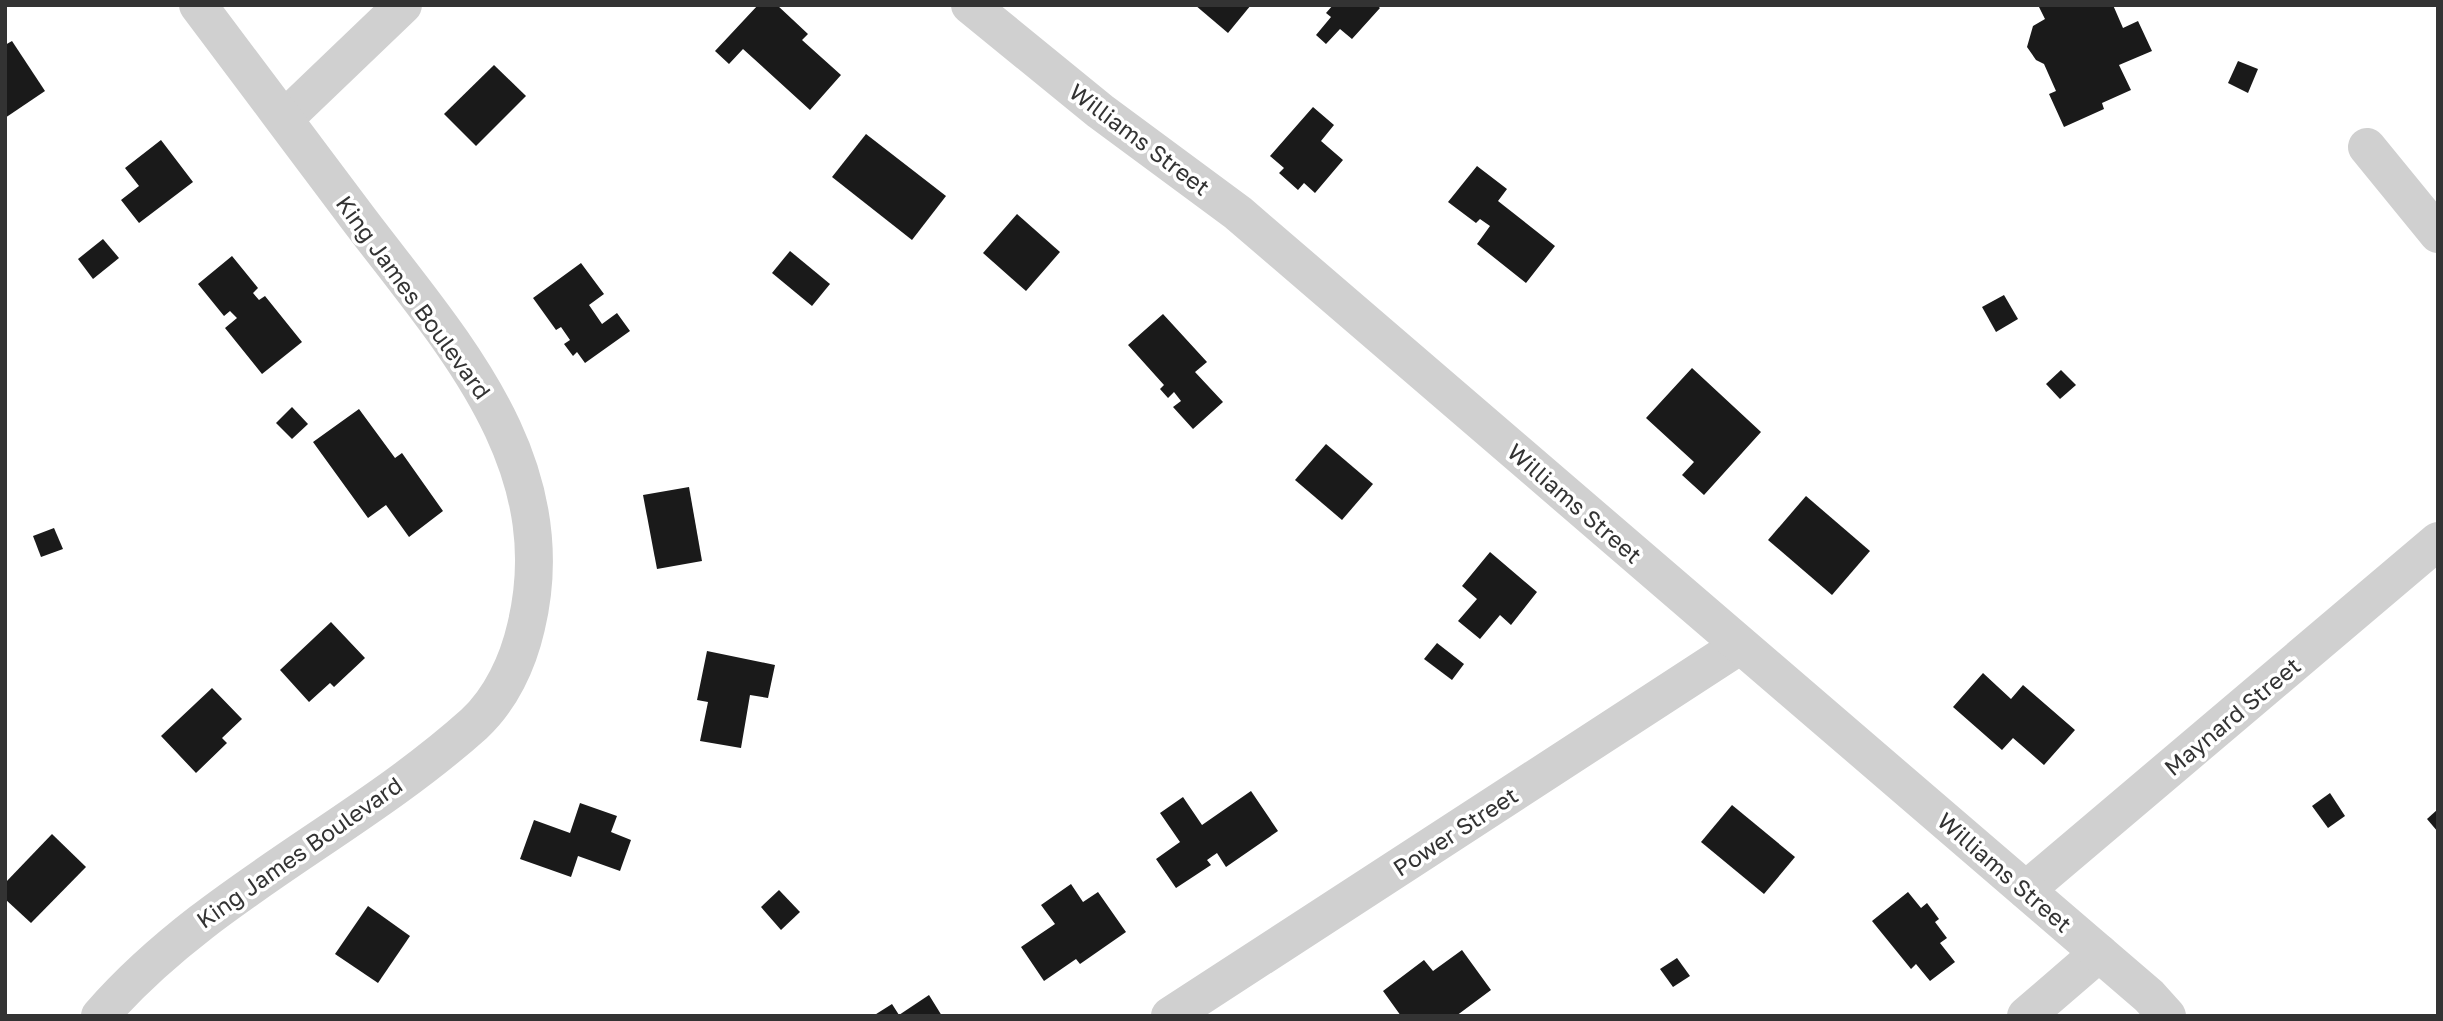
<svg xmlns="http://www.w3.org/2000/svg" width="2443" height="1021" font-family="'Golos Text',sans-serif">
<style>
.building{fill:#1a1a1a}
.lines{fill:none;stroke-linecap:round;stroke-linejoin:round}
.minor{stroke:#d0d0d0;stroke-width:38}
.tertiary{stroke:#d0d0d0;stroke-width:38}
.labels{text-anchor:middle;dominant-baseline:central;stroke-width:7;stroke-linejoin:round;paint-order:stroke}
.street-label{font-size:23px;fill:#333;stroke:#fff}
</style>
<rect width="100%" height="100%" fill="#fff"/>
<g class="building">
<polygon points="758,5 777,5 808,34 802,40 841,75 810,110 743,49 729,64 715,51"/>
<polygon points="1195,5 1251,5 1228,33"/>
<polygon points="1333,5 1377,5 1380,8 1352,39 1340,29 1326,44 1316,35 1331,17 1326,13"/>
<polygon points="2038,5 2113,5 2123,28 2138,21 2152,51 2119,65 2131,90 2102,103 2104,109 2064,127 2049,94 2056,91 2044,64 2036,60 2027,47 2033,26 2045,19"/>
<polygon points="12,41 45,91 5,118 5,45"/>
<polygon points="2238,61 2258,69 2248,93 2228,83"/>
<polygon points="494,65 526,96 476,146 444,114"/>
<polygon points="1313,107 1334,125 1321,141 1343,160 1315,193 1304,183 1298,190 1279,173 1284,168 1270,156"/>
<polygon points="866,134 946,196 912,240 832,177"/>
<polygon points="161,140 193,182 139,223 121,200 139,186 125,168"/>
<polygon points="1477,166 1507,189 1498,201 1555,246 1526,283 1477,244 1490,226 1480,219 1476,223 1448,202"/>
<polygon points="1017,214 1060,252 1026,291 983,253"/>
<polygon points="103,239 119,258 93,279 78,259"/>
<polygon points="790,251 830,284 812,306 772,273"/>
<polygon points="232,256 258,288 253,293 259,300 265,296 302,342 262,374 225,328 237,318 230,311 224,316 198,284"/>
<polygon points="581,263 604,294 589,305 602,324 617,313 630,331 585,363 577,352 573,356 564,344 570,340 561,327 556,330 533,298"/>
<polygon points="2004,295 2018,319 1996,332 1982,307"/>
<polygon points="1163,314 1207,362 1195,372 1223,402 1193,429 1173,407 1181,401 1174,392 1168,398 1160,389 1164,385 1128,345"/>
<polygon points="1692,368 1761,432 1704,495 1682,475 1694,462 1646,418"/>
<polygon points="2061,370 2076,385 2060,399 2046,384"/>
<polygon points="292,407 308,424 292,439 276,423"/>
<polygon points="359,409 395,458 402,453 443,511 409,537 386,505 368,518 313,442"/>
<polygon points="1326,444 1373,484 1342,520 1295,480"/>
<polygon points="689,487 702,561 657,569 643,495"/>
<polygon points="1806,496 1870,551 1832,595 1768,540"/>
<polygon points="54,528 63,549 41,557 33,536"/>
<polygon points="1490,552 1537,592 1511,625 1500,615 1480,639 1458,621 1477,599 1462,586"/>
<polygon points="331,622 365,658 334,687 330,683 309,702 280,670"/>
<polygon points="1437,643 1464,664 1452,680 1424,659"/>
<polygon points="707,651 775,665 768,698 750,695 741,748 700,741 708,702 697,700"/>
<polygon points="1983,673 2011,699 2023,685 2075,730 2044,765 2013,738 2002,750 1953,707"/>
<polygon points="212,688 242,719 222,738 227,743 196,773 161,736"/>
<polygon points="1251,791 1278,831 1226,867 1217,853 1207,860 1211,865 1176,888 1156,859 1180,842 1160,813 1183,797 1202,825"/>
<polygon points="2330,793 2345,816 2328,828 2312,806"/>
<polygon points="580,803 617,816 611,832 631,840 620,871 578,856 571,877 520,859 534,820 570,833"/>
<polygon points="1732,805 1795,857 1764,894 1701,842"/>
<polygon points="2438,809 2438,832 2427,819"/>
<polygon points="52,834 86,867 31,923 5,899 5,883"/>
<polygon points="1071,884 1083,902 1098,892 1126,932 1080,964 1076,959 1044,981 1021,947 1055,924 1041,905"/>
<polygon points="779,890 800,912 781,930 761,907"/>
<polygon points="1908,892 1921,908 1927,903 1939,919 1935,922 1947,938 1940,943 1955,962 1930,981 1916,964 1911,969 1872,921"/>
<polygon points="368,906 410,936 378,983 335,954"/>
<polygon points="1462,950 1491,990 1456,1016 1401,1016 1383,991 1424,960 1433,971"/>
<polygon points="1677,958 1690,976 1673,987 1660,969"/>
<polygon points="929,995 942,1016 873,1016 892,1004 899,1015"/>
</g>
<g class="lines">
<g class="minor">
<polyline points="284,119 403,5"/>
<polyline points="2367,147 2438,234"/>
<polyline points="2026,890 2438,541"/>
<path d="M100,1016C205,895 356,830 474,724C501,699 518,662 526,627C566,461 449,339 357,217C304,146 251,76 198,5"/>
<polyline points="1170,1016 1739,646"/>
<polyline points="2026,1016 2099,953"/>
</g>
<polyline class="tertiary" points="970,5 1100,111 1238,213 2149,996 2167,1016"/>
</g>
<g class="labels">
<g class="street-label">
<text transform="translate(1140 139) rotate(37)">Williams Street</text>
<text transform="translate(414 297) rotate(54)">King James Boulevard</text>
<text transform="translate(1575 503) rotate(41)">Williams Street</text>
<text transform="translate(2232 716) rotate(-40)">Maynard Street</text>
<text transform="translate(1455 831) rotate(-33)">Power Street</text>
<text transform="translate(299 852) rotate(-35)">King James Boulevard</text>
<text transform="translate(2005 872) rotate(41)">Williams Street</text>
</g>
</g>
<rect width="2443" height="1021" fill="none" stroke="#333333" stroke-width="14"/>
</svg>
